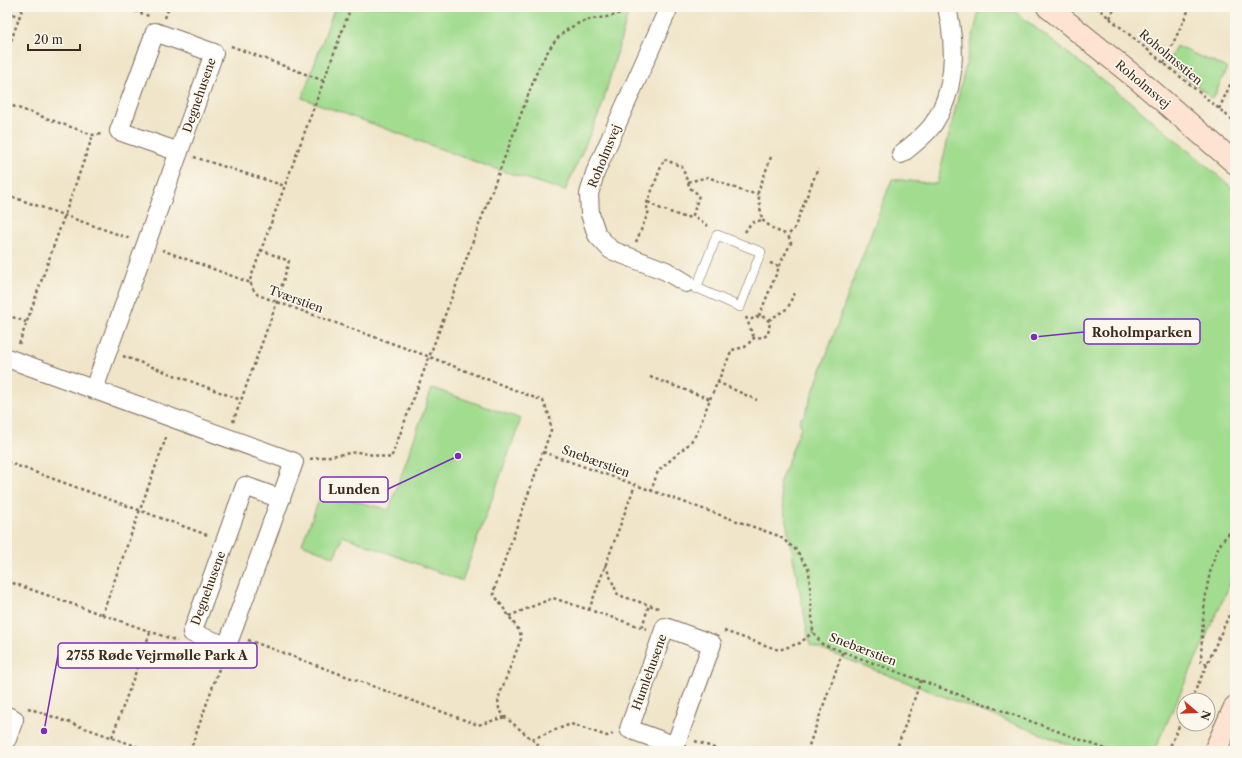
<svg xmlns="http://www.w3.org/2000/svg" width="1242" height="758" font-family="'Libre Caslon Text',serif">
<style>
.green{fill:#a1dc8f;stroke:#6e8356}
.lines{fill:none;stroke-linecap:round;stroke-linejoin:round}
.lane-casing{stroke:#7a6b5a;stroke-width:10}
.street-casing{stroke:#7a6b5a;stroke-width:20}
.secondary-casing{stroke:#7a6b5a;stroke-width:24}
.path{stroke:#7a6b5a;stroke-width:2.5;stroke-dasharray:3 3;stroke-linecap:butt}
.lane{stroke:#fff;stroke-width:9}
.street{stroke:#fff;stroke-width:18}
.secondary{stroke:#fee3d2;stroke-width:22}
.labels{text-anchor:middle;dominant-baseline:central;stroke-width:3.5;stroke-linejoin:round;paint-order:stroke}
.street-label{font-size:12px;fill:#3b2a1e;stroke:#fbf7ec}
.leader{fill:none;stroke:#7b2cbf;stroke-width:1.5}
.callout-dot{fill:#7b2cbf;stroke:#fbf7ec;stroke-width:1.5}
.callout{fill:#fbf7ec;stroke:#7b2cbf;stroke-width:1.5}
.callout-label{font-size:13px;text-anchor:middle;font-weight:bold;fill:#3b2a1e}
</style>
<rect width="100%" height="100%" fill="#fbf7ec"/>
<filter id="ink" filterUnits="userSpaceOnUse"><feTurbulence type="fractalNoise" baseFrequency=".025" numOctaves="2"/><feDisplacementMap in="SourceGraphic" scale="8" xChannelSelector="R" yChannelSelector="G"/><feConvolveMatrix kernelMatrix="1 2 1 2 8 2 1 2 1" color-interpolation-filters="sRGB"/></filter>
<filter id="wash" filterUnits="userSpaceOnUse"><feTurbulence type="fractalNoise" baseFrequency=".012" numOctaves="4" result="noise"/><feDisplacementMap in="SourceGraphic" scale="16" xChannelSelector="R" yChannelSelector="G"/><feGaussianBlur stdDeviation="0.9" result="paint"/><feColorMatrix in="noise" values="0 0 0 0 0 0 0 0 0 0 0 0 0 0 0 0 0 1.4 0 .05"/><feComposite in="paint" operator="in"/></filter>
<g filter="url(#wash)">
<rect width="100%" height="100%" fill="#f0e5c9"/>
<g class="green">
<polygon points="335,7 630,7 601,109 565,191 487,166 302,98"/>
<polygon points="980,7 1009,7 1129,101 1235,190 1235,573 1154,751 1085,751 810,645 779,484 801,427 799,420 805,414 852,284 892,179 937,184"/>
<polygon points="1176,46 1227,68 1213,99 1168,63"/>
<polygon points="432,388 521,419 462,581 343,536 334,557 302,544 322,492 389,510"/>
</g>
</g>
<g filter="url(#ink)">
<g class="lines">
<g class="lane-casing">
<polyline id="lane" points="686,283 740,307 761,252 717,235 696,289"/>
</g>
<g class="street-casing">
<g id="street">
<polyline points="669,7 595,173 589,194 590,214 597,235 611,250 666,271 686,283"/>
<path d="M901,154C913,145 926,135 934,123C957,88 956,46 947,7"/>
<polyline points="7,358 294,462 227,646 192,633 245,486 281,499"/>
<path d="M94,389C135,277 174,165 214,53L155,32L119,131L179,152"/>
<polyline points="7,716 14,719 7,739"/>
<polyline points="674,751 679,735 712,644 665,627 629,729 676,746"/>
</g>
</g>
<g class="secondary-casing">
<g id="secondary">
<polyline points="1048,7 1141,82 1235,163"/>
<polyline points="1215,751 1235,707"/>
</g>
</g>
<g class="path">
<polyline points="123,7 149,16"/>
<polyline points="351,7 250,280 252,288 258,295 430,357 543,401 550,417 551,430 493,593 520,632 521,639 498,699 499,709 505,717 546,751"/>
<polyline points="1096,7 1235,122"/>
<polyline points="7,12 20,17"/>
<polyline points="165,18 169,7"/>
<polyline points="1110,18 1115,7"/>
<polyline points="231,46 324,81"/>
<polyline points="7,52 23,7"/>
<polyline points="1164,63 1190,7"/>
<polyline points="7,104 93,135 103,134"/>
<polyline points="1219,109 1235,74"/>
<polyline points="194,157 285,186"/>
<polyline points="771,157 758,192 762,220 775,230 788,235"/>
<polyline points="688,182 708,177 745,192 758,194"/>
<polyline points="7,195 131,239"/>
<polyline points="648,202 659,208 686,218 693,215"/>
<polyline points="745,232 751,223 762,220"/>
<polyline points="636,242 649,211 646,206 664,159 682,167 690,188 699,195 693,215 708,226"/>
<polyline points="162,250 251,283"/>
<polyline points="770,263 779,266"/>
<polyline points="7,315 26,322"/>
<polyline points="759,316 782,260 791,243 788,235 794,229 818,168"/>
<polyline points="746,317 754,338"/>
<polyline points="769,320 788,308 794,293"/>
<polyline points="19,344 93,135"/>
<polyline points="123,356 241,400"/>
<polyline points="650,377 710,399 697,433 690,443 658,471 651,491"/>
<polyline points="717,382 757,400"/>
<polyline points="710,399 732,350 745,347 754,338 764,337 768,334 770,322 764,317 754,317 749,322"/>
<polyline points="233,422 277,302 289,261 261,250"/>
<polyline points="543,452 779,536 795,549 809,570 813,632 822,644 1111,751"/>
<path d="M310,459L357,452L391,458L538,69C545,56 552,42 563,33C569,28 581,21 588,20C599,17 620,18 626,7"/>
<polyline points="7,462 210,536"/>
<polyline points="605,565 618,595 649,605"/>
<polyline points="7,581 177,641"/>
<polyline points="589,610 635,485"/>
<polyline points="102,615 167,435"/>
<polyline points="509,616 553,598 647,629"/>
<polyline points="642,627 649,605 661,609"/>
<polyline points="724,631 779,650 800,643 813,632"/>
<polyline points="248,640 478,725 505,717"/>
<path d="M1207,664L1201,662C1202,627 1204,580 1218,548C1222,540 1230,533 1235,526"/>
<polyline points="1191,700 1235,602"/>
<polyline points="28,708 150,751"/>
<polyline points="112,737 150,633"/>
<polyline points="532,739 571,724 607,736 613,734"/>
<polyline points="695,741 723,751"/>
<polyline points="215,750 219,751"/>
<polyline points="190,751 221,663"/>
<polyline points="807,751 843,651"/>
<polyline points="896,751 921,680"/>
<polyline points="1168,751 1184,715"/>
</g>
<use href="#lane" class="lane"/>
<use href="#street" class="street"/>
<use href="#secondary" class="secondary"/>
</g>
</g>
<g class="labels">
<g class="street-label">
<text transform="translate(1171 57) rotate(40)">Roholmsstien</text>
<text transform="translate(1143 84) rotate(40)">Roholmsvej</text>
<text transform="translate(199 95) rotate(-71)">Degnehusene</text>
<text transform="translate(604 156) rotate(-68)">Roholmsvej</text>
<text transform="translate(296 299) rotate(20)">Tværstien</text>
<text transform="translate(596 461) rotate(20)">Snebærstien</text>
<text transform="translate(208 588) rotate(-70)">Degnehusene</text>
<text transform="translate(863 649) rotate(21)">Snebærstien</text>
<text transform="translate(649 672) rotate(-70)">Humlehusene</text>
</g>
</g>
<path class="leader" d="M1034 337L1084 332M458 456L388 489M44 731L58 655"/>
<g class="callout-dot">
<circle cx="1034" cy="337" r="4"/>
<circle cx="458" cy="456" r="4"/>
<circle cx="44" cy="731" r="4"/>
</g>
<g class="callout">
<rect x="1084" y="319" width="116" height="25" rx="4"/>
<rect x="320" y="477" width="68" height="25" rx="4"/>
<rect x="58" y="643" width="199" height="25" rx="4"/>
</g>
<g class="callout-label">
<text x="1142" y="337">Roholmparken</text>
<text x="354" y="494">Lunden</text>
<text x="157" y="660">2755 Røde Vejrmølle Park A</text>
</g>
<rect width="1242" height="758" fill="none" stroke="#fbf7ec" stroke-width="24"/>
<g transform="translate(1196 712) rotate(109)"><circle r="19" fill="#fbf7ec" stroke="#aea59a"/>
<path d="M0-3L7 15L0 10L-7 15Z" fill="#c8321e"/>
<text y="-6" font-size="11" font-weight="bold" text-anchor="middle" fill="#3b2a1e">N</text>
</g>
<path d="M28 44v6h52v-6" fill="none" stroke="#3b2a1e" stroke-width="2"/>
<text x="34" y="44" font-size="12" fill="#3b2a1e" stroke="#fbf7ec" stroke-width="3" paint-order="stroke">20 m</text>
</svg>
